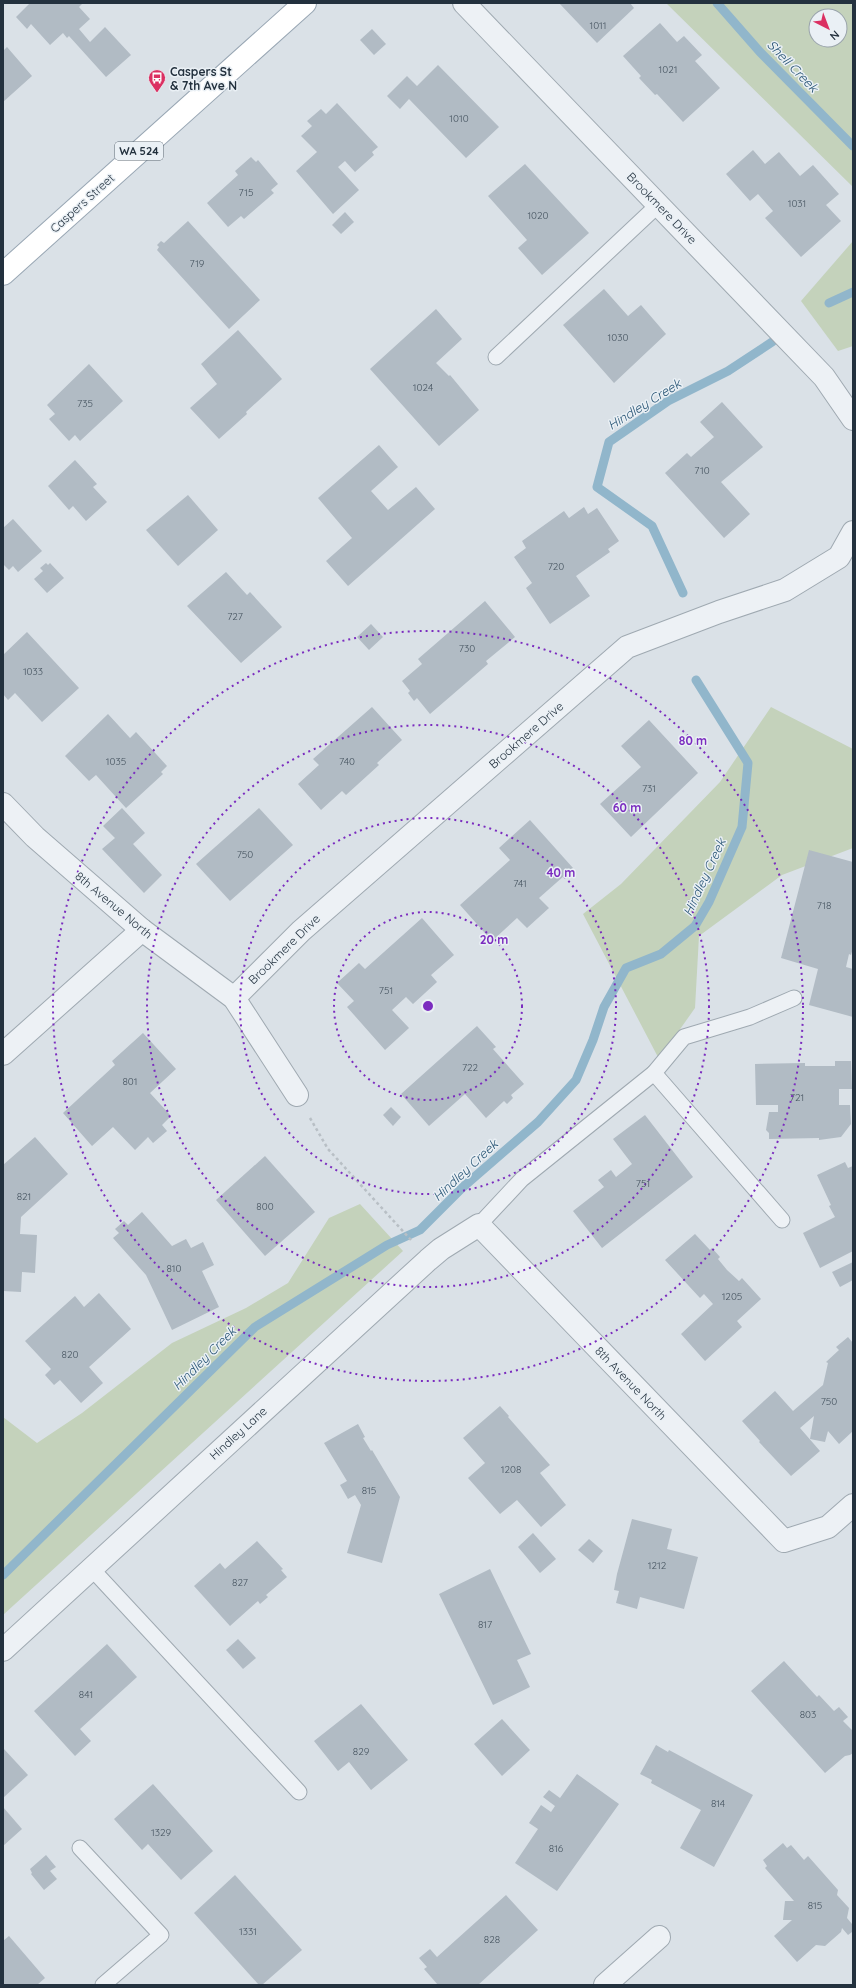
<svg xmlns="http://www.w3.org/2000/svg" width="856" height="1988" font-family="Quicksand,sans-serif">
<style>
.green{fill:#c4d2bb;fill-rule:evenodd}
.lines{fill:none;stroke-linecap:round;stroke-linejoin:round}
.stream{stroke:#91b6cb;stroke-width:9}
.building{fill:#b1bbc4}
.lane-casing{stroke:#9fa9b1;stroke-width:17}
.street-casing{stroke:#9fa9b1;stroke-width:24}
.primary-casing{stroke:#99a7b4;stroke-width:24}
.path{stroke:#b8bfc5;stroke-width:2.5;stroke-dasharray:3 3;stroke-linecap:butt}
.lane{stroke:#edf1f5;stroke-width:15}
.street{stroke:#edf1f5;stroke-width:22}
.primary{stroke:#fff;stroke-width:22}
.ring{fill:none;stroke:#7b2cbf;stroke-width:2;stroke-dasharray:2 4}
.labels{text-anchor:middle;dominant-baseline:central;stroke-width:3;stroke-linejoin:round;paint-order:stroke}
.number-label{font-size:10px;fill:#465460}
.shield{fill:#eaf0f5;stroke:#5f6a75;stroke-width:1}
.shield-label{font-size:11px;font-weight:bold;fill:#23313e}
.poi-label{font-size:12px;font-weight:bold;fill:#23313e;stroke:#eaf0f5;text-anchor:start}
.street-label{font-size:12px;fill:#23313e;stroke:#eaf0f5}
.water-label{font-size:13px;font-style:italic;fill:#2a5676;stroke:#eaf0f5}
.centre{fill:#7b2cbf;stroke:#eaf0f5;stroke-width:2}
.ring-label{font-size:12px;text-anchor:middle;font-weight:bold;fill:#7b2cbf;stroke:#eaf0f5;stroke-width:3;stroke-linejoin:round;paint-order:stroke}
</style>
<rect width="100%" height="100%" fill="#dae1e7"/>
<g class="green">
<path d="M666,3H849L853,5V187ZM816,16H840V40H816Z"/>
<polygon points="853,241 853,346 838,351 801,301"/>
<polygon points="771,707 853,749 853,848 782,875 699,936 695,1008 659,1059 583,914 621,884 720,782"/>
<polygon points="360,1204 403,1251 3,1615 3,1417 37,1443 82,1413 172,1343 246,1308 288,1283 329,1218"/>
</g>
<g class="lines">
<g class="stream">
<polyline points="717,3 760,52 853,146"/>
<polyline points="829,303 853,292"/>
<polyline points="683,593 652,526 597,487 609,442 668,401 728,371 772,342"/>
<polyline points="3,1575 255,1327 387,1245 420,1230 463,1187 538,1122 576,1080 593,1040 604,1007 626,968 661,954 695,926 709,902 742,827 748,763 696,680"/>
</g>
</g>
<g class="building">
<polygon points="30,3 83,3 79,7 90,19 79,29 90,42 105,27 131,55 106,77 69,36 67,38 63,33 50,45 31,24 27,29 16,17"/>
<polygon points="559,3 630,3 634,8 597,43"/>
<polygon points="660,23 677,42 684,36 702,55 695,61 720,88 683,122 657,94 655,95 639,78 641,76 623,56"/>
<polygon points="372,29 386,44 374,55 360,40"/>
<polygon points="7,47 32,76 3,102 3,48 4,50"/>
<polygon points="438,65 499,127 466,158 409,99 400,109 387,96 407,76 417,86"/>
<polygon points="337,103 378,147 372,152 374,155 355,172 345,161 338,167 359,190 333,214 296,171 317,152 301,136 312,126 307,121 321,109 326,114"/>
<polygon points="753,150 765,164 779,152 800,176 813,165 839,194 826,205 841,221 801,257 765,218 773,211 758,194 750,201 726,174"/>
<polygon points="251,157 256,162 258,160 278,184 271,190 274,193 244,219 241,216 228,227 207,203 238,175 235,171"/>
<polygon points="525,164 589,233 542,275 518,248 527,240 488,196"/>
<polygon points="345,212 354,222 341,234 332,225"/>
<polygon points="188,221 260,300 229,329 157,250 159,247 157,245 161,241 164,243"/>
<polygon points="604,289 628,316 641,305 666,334 614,383 563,325"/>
<polygon points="436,309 462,339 436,363 449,376 450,375 479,410 439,446 370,369"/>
<polygon points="238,330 282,379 246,412 247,414 219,439 190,408 217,384 201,364"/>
<polygon points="89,364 123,401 80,441 75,435 69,441 49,419 55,414 47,405"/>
<polygon points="722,402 763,447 721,482 750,514 724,538 665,473 687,453 691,457 714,437 700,422"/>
<polygon points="379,445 398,467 371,491 388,510 416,487 435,509 348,586 326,561 352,538 318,498"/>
<polygon points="75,460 97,484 93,487 107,502 86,521 73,506 69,510 48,486"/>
<polygon points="188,495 218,530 178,566 146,530"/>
<polygon points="584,507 588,514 597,508 619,541 608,549 610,552 576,576 590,596 550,624 526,588 532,583 514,557 526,548 522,541 564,511 569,518"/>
<polygon points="13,519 42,551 18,572 13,566 9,570 3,564 3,528"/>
<polygon points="46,563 48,565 50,563 64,578 47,593 34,579 43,571 40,568"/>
<polygon points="226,572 247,595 250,592 282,627 241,663 187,606"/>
<polygon points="485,601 515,637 486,661 488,664 430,714 417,698 414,701 408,693 410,691 402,681 422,664 418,659"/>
<polygon points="371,624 383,637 369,650 357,637"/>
<polygon points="27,632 79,688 42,722 15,693 8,700 3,694 3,655"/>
<polygon points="372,707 402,740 377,763 379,765 346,795 342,791 321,810 298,784 319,765 313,759"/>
<polygon points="108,714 130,738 136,732 167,766 161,772 163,774 126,808 96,775 89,781 65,756"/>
<polygon points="649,720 698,773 631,837 600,804 641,767 621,746"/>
<polygon points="122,808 145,833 133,844 162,875 144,893 102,849 115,838 103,826"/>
<polygon points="259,808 293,845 230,901 196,864"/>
<polygon points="530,820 573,868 539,898 549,908 527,928 517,918 492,941 460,905 510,860 499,848"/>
<polygon points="809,850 853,862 853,948 851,955 849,954 846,967 853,969 853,1017 809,1005 818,969 781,958"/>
<polygon points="422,918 454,955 431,975 437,982 413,1004 406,997 392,1010 409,1028 385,1050 347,1007 354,1001 337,983 359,963 365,969"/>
<polygon points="477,1026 496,1047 493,1049 524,1084 511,1095 513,1098 507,1104 504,1101 486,1118 465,1094 429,1126 401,1094"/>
<polygon points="143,1033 176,1069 150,1093 171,1116 162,1125 167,1131 153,1143 148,1137 135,1150 113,1127 92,1146 63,1113 115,1065 112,1061"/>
<polygon points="835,1061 851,1061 852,1089 839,1089 839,1105 850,1105 851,1124 841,1137 819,1140 819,1138 769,1139 769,1133 766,1130 769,1112 778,1112 778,1105 756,1105 755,1064 805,1063 805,1066 835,1066"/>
<polygon points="391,1107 401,1117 393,1126 383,1115"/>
<polygon points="645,1115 693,1177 602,1248 573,1211 604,1187 598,1180 611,1170 616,1177 632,1164 613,1139"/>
<polygon points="35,1137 68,1174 21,1217 20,1234 37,1235 35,1273 22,1272 21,1292 3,1291 3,1165"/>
<polygon points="265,1156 315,1212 265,1256 216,1200"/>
<polygon points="845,1162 848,1168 853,1166 853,1251 820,1268 803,1233 835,1217 829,1206 831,1205 817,1175"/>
<polygon points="142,1212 172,1246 186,1239 191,1248 203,1242 214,1265 202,1271 219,1307 172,1330 146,1275 113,1238 119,1233 115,1229 124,1221 128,1225"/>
<polygon points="695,1234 710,1250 712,1248 720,1257 718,1259 727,1270 739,1281 742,1278 761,1299 737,1321 742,1327 705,1361 681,1334 713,1304 704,1294 700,1298 665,1260"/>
<polygon points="853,1262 853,1280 840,1287 832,1272"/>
<polygon points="99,1293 131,1329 89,1367 103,1383 81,1403 60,1380 54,1385 45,1375 51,1369 25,1341 75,1296 84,1307"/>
<polygon points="848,1337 853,1343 853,1431 839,1444 828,1431 825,1442 810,1439 814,1416 800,1428 820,1451 791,1476 759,1442 760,1441 742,1421 775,1391 793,1411 823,1385 828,1363 826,1362 839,1350 836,1347"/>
<polygon points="500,1406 509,1416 508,1417 550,1465 540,1473 566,1505 541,1527 517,1500 500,1514 468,1478 485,1463 463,1438"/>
<polygon points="358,1424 365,1437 363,1438 371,1451 372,1450 400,1497 382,1563 347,1553 361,1505 355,1495 348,1499 340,1485 347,1481 324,1443"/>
<polygon points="632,1519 672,1529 667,1549 698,1557 684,1609 640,1597 637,1609 616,1603 619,1591 614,1590 617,1574"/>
<polygon points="533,1533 556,1559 540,1573 518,1547"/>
<polygon points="589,1539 603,1551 593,1563 578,1550"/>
<polygon points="257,1541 283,1569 281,1570 287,1577 266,1595 268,1597 260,1604 258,1601 230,1626 194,1586 220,1563 225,1569"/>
<polygon points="490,1569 531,1654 517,1660 530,1687 493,1705 439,1594"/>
<polygon points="238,1639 256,1658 243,1669 226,1650"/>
<polygon points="107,1644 137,1677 80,1729 91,1741 75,1756 34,1711"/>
<polygon points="784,1661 817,1697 819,1695 834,1711 839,1707 848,1717 843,1721 853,1731 853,1753 850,1755 845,1756 825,1773 751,1691"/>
<polygon points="361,1704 408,1760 371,1790 349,1762 338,1771 314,1741"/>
<polygon points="502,1719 530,1750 502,1776 474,1744"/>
<polygon points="656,1745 668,1752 669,1750 753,1795 714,1867 680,1848 701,1810 651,1783 652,1780 640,1774"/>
<polygon points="3,1748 28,1775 3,1798"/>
<polygon points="577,1774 619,1804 557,1891 515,1863 538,1829 529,1823 541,1805 551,1812 555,1806 543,1797 549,1790 560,1798"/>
<polygon points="153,1784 213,1851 181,1880 148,1844 142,1850 114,1819"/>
<polygon points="3,1807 22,1829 3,1846"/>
<polygon points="783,1843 787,1848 791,1845 804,1860 808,1856 838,1890 837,1895 849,1908 847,1918 852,1924 852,1932 848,1935 842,1928 841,1932 825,1946 816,1945 797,1962 774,1936 792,1920 783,1920 785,1901 794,1901 765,1868 767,1866 763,1860"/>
<polygon points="46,1855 56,1867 50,1871 57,1879 44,1890 31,1874 32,1873 30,1869"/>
<polygon points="235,1875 302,1950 262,1985 259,1985 194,1913"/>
<polygon points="506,1895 538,1930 478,1985 438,1985 424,1969 427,1967 419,1958 430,1949 437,1957"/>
<polygon points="9,1936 45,1978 37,1985 3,1985 3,1941"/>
</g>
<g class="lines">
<g class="lane-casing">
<g id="lane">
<polyline points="496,357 658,205"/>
<polyline points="654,1073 684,1037 750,1017 794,998"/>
<polyline points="479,1225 522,1179 654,1073 782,1220"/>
<polyline points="91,1568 299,1792"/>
<polyline points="80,1848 161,1935 103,1985"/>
</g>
</g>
<g class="street-casing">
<g id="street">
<polyline points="464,3 824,377 853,419"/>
<polyline points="3,804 35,837 142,930 234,998 297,1095"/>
<polyline points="234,998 301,931 627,647 719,612 785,590 839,557 853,532"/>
<polyline points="3,1054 142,930"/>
<polyline points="3,1650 428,1260 441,1249 479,1225 784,1541 828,1527 853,1505"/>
<polyline points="605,1985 659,1937"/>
</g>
</g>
<g class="primary-casing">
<polyline id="primary" points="3,274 305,3"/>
</g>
<polyline class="path" points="310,1118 328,1149 411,1240"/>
<use href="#lane" class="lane"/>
<use href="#street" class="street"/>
<use href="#primary" class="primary"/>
</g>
<g class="ring">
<circle cx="428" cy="1006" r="94"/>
<circle cx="428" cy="1006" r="188"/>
<circle cx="428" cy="1006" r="281"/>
<circle cx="428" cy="1006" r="375"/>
</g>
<defs>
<g id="bus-pin" transform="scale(0.9)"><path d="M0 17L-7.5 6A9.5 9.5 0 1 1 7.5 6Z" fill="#db3062" stroke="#eaf0f5"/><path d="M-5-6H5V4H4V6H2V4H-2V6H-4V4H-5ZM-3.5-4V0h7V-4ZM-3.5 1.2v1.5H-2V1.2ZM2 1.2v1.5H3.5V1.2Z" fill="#fff"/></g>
</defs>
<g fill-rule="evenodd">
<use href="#bus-pin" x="157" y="78"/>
</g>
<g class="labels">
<g class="number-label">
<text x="598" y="25">1011</text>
<text x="668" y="69">1021</text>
<text x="459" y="118">1010</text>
<text x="246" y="192">715</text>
<text x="797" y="203">1031</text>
<text x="538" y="215">1020</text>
<text x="197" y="263">719</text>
<text x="618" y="337">1030</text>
<text x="423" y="387">1024</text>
<text x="85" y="403">735</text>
<text x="702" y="470">710</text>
<text x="556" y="566">720</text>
<text x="235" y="616">727</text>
<text x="467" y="648">730</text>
<text x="33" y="671">1033</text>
<text x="116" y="761">1035</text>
<text x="347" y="761">740</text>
<text x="649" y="788">731</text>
<text x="245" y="854">750</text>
<text x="520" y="883">741</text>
<text x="824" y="905">718</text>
<text x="386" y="990">751</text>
<text x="470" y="1067">722</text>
<text x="130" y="1081">801</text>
<text x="797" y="1097">721</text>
<text x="643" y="1183">751</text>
<text x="24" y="1196">821</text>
<text x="265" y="1206">800</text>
<text x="174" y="1268">810</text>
<text x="732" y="1296">1205</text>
<text x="70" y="1354">820</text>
<text x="829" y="1401">750</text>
<text x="511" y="1469">1208</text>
<text x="369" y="1490">815</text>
<text x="657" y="1565">1212</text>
<text x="240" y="1582">827</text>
<text x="485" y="1624">817</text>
<text x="86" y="1694">841</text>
<text x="808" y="1714">803</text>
<text x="361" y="1751">829</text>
<text x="718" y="1803">814</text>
<text x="161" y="1832">1329</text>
<text x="556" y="1848">816</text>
<text x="815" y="1905">815</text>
<text x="248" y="1931">1331</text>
<text x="492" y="1939">828</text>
</g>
<rect class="shield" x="115" y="142" width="48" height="18" rx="3"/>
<g class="shield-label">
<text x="139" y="151">WA 524</text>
</g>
<g class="poi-label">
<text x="170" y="71">Caspers St<tspan x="170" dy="14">&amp; 7th Ave N</tspan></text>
</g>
<g class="street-label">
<text transform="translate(82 203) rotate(-42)">Caspers Street</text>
<text transform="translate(662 208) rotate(46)">Brookmere Drive</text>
<text transform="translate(526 735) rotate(-41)">Brookmere Drive</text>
<text transform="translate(114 905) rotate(40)">8th Avenue North</text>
<text transform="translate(284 949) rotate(-44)">Brookmere Drive</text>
<text transform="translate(631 1383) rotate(46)">8th Avenue North</text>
<text transform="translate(238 1433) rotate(-42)">Hindley Lane</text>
</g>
<g class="water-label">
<text transform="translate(793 66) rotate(46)">Shell Creek</text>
<text transform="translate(644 404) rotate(-32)">Hindley Creek</text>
<text transform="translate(704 877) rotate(-65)">Hindley Creek</text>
<text transform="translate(465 1170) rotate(-43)">Hindley Creek</text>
<text transform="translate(204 1358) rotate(-45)">Hindley Creek</text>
</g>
</g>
<circle cx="428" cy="1006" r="6" class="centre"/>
<g class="ring-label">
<text x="693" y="745">80 m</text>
<text x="627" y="812">60 m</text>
<text x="561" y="877">40 m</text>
<text x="494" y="944">20 m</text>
</g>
<rect width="856" height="1988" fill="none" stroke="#23313e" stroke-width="8"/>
<g transform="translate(828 28) rotate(138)"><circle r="19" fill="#eaf0f5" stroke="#9aa4ac"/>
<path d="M0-3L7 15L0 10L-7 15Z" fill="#db3062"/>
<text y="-6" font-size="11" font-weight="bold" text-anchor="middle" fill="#23313e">N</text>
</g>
</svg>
